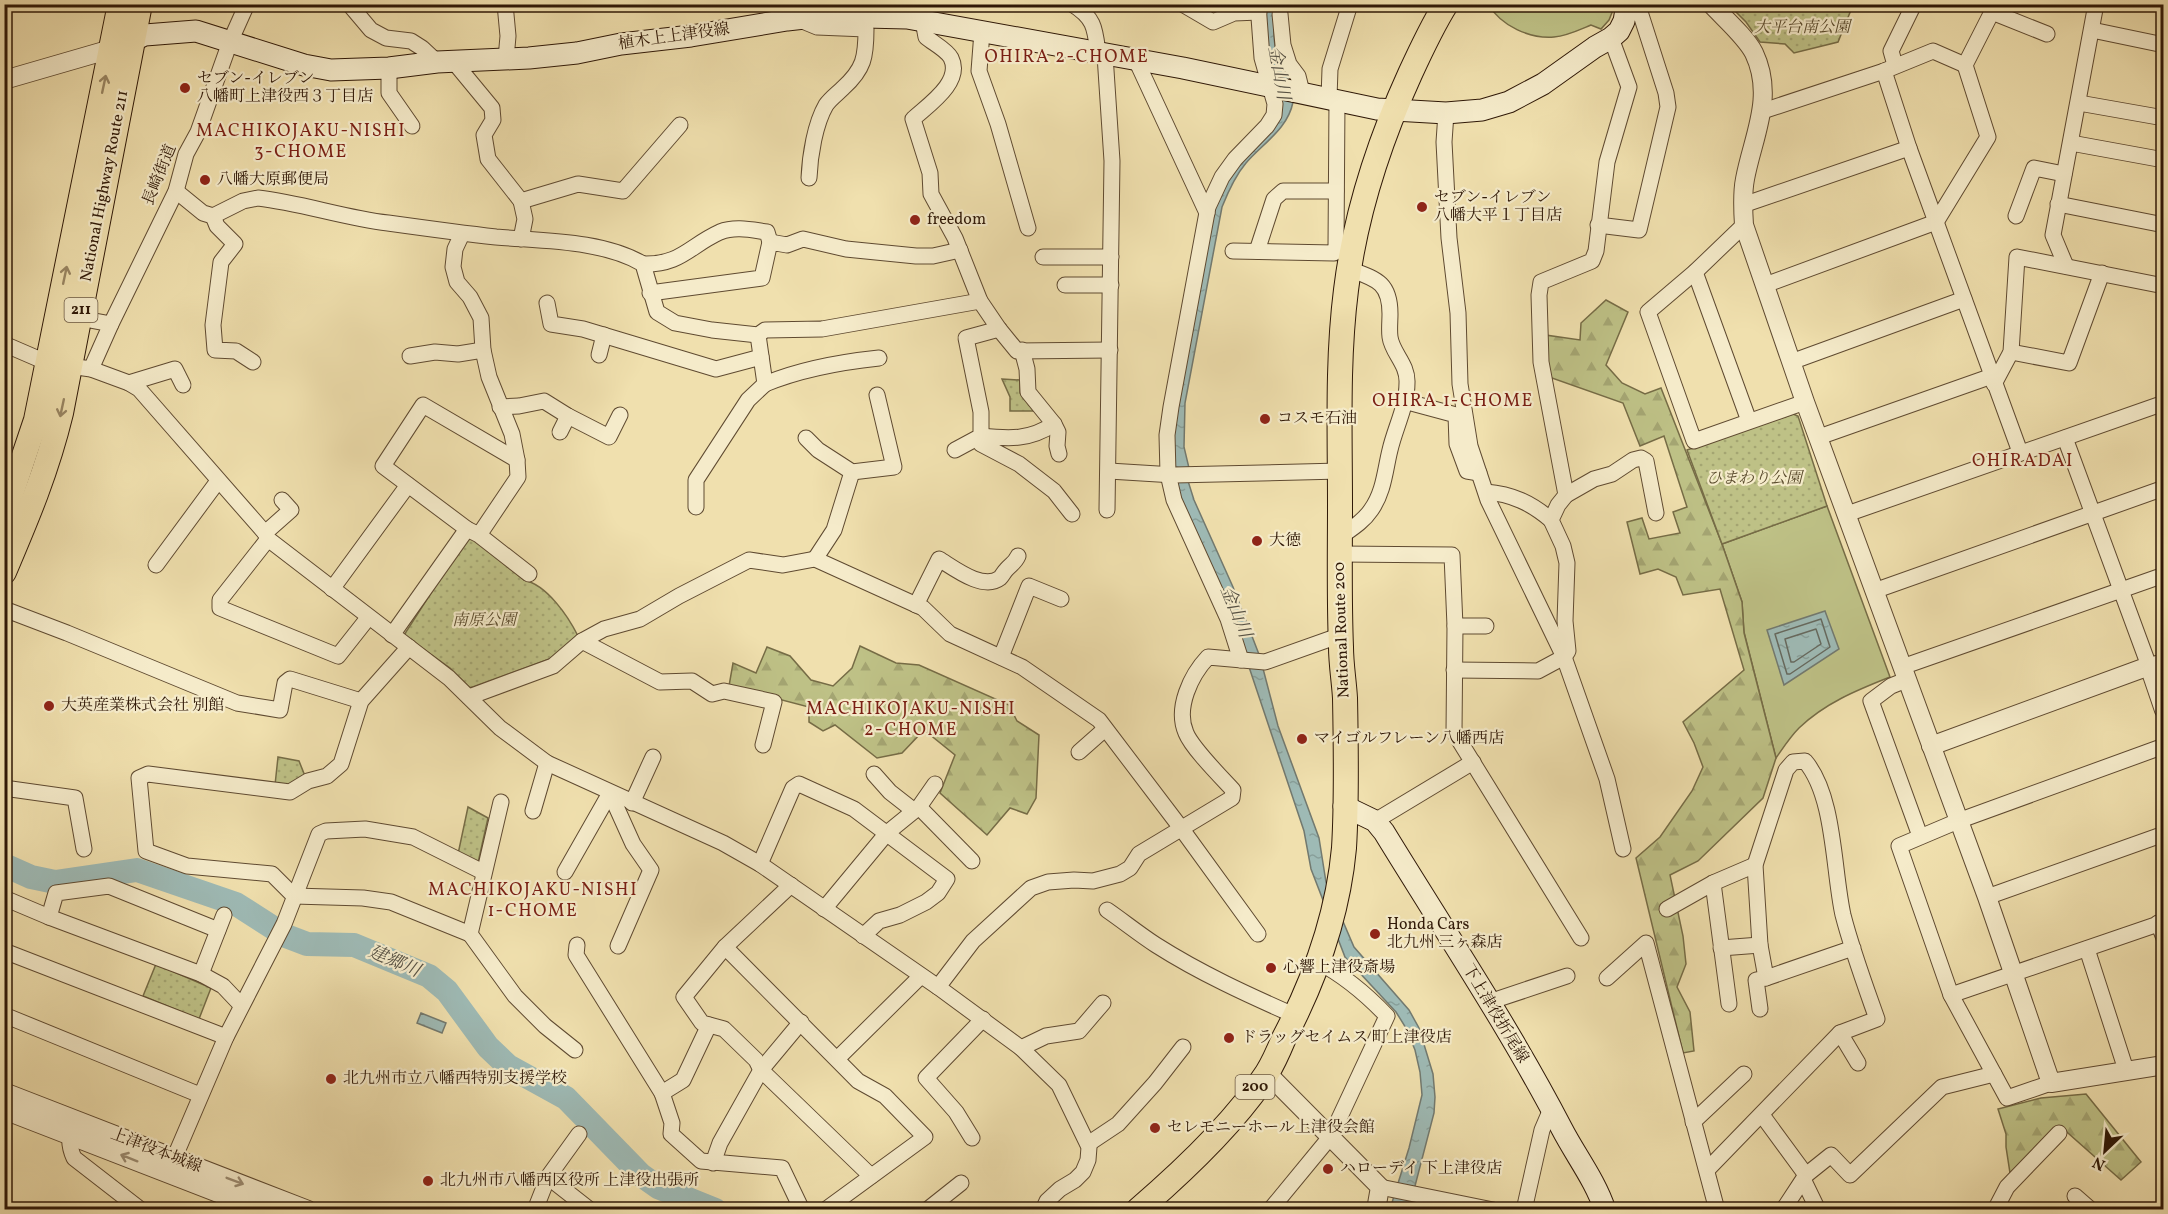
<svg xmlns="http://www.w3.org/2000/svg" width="2168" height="1214" font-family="Vollkorn,'Noto Serif JP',serif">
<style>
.grass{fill:#bec186;stroke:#766c46;stroke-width:1.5}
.forest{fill:url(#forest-firs);stroke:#766c46;stroke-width:1.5}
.park{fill:url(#park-dots);stroke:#766c46;stroke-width:1.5}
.water{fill:url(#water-ripples);stroke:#72796f;stroke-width:1.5}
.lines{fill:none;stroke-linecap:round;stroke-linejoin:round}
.shore{stroke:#66695e;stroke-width:1.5}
.river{stroke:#9ebab5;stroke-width:24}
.minor-casing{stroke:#5f4a31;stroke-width:17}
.tertiary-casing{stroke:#5f4a31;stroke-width:20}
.secondary-casing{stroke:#2f1807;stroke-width:23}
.trunk-casing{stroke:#2f1807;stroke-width:26}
.minor{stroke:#f5ebca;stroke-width:15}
.tertiary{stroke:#f5ebca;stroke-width:18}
.secondary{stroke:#f5ebca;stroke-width:21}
.trunk{stroke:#f0e0ae;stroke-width:24}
.oneway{stroke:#998663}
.oneway2{stroke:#9c8c72}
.poi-dot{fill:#8f2418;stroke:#f5ebca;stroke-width:2}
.labels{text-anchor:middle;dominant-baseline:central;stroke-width:4.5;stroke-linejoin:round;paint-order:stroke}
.shield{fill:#f5ebca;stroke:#6a5742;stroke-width:1.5}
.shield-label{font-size:15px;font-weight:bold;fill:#2f1807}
.park-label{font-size:16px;font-style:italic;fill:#5a4b2d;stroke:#f5ebca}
.street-label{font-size:16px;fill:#2f1807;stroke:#f5ebca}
.poi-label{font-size:16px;fill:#2f1807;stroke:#f5ebca;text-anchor:start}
.neighbourhood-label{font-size:18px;letter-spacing:1.5px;fill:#7a1f14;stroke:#f5ebca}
.water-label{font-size:18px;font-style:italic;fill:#565144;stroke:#f5ebca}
</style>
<defs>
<pattern id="forest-firs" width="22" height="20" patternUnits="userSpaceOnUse" patternTransform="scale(1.5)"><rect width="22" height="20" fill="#bec186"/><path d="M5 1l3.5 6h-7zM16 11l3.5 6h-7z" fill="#a4a572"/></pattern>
<pattern id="park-dots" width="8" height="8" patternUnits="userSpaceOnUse" patternTransform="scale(1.5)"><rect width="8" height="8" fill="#bec186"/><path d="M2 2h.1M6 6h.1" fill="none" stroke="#a4a572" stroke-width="1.8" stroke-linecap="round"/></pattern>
<pattern id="water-ripples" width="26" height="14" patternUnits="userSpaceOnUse" patternTransform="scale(1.5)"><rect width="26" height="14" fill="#9ebab5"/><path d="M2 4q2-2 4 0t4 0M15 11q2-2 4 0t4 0" fill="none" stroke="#889f9a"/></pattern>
</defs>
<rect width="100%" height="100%" fill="#f0e0ae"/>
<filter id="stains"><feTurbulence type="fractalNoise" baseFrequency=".00333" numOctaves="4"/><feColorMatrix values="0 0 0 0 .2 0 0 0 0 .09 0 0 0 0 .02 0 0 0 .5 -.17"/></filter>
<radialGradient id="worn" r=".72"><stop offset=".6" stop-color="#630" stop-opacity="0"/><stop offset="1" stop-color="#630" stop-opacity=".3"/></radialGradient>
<g class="grass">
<path d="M1489,5H1615L1609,20L1601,29L1591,25C1579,30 1567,36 1554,37C1530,39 1501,26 1489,5Z"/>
<path d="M1827,506L1890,677C1857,690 1825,703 1799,728C1790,737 1783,748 1776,758L1744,632L1742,602L1722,544Z"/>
</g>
<g class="forest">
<polygon points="1606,300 1628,312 1606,365 1622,383 1645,394 1661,388 1722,544 1742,602 1744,633 1776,758 1763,798 1698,861 1670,875 1683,936 1686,964 1677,987 1690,1012 1694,1051 1683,1053 1636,858 1660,837 1692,791 1703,767 1694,743 1683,722 1744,670 1720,589 1683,595 1676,577 1658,569 1640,574 1627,522 1642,518 1649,539 1680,533 1673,512 1687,507 1664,436 1640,446 1623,403 1549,377 1545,335 1580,340 1581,323"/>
<polygon points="860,646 896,663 919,665 1009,705 1017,721 1039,735 1036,798 1027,814 1010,808 987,835 940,793 955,755 924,730 902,753 877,758 835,725 823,731 809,722 809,707 729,686 733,663 756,673 767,647 790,656 811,680 833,686 852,668"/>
<polygon points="2086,1094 2141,1162 2121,1180 2060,1126 2010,1173 2006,1147 2006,1134 1998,1109 2041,1098"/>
</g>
<g class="park">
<polygon points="1729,5 1853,5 1838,42 1794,53 1785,44 1760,42 1746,22"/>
<polygon points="1002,379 1020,380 1020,393 1034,411 1010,411 1010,397"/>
<polygon points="1793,414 1798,416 1827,506 1722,544 1687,450"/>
<path d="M467,537L474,539L524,580C547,585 568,616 578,636L552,658L470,688L450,668L404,635Z"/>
<polygon points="278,757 299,761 305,776 290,787 275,785"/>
<polygon points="468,807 488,818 478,863 458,854"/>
<polygon points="156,964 211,988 199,1019 143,996"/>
</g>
<g class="water">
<path d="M1263,5H1274C1275,19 1272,37 1276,50C1282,68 1296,82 1293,102C1288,129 1262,144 1246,163C1235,176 1228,192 1222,207L1185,403L1184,447L1189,468L1188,481L1194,500L1233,587L1260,657L1278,726L1319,838L1326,882L1354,947L1409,1010L1419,1028L1433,1074L1435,1097L1434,1113L1409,1209H1390L1409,1148L1422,1095L1420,1072L1415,1050L1406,1028L1396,1012L1345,957L1311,869L1304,831L1245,655L1189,522L1175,481L1172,434L1212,209L1229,175L1270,128Z"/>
<polygon points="1825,611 1839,649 1784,685 1767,630"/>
<polygon points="421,1013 446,1023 442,1033 417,1023"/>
</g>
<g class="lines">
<g class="shore">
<polygon points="1821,619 1830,647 1790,674 1787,674 1775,634"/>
<polygon points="1816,629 1821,644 1794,662 1791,662 1785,639"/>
</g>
<polyline class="river" points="4,865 31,877 55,882 137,870 236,904 286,936 307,944 354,945 429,976 447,991 488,1047 508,1066 566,1098 641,1175 658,1187 715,1210"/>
<g class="minor-casing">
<g id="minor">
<polyline points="349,4 371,30 386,38 411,41 422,48 437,62"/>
<polyline points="505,4 508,36 506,59"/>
<path d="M1072,4C1095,18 1095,29 1098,53"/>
<polyline points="1184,5 1213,22 1234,13 1259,12"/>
<polyline points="1992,12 2047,34"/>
<polyline points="1280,14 1283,45 1289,64 1298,76 1302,92"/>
<path d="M800,20L817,27L866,29C866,57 864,69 843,88C838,93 830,99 826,105C815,124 810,155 809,178"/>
<path d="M923,21L926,37C933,43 947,50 951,58C963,82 928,105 913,119L930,173L931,194L955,238L980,301L999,329L1017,351L1110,350"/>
<polyline points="2092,30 2164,45"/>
<polyline points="982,32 979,71 998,124 1028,228"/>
<polyline points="1105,55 1112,161 1107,510"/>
<polyline points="1136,60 1207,213"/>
<polyline points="454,62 492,108 493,120 484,135 488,159 521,201"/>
<polyline points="1895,65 1891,51 1914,4"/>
<polyline points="389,68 389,93 412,126"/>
<polyline points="1884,71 1909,148 2020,452"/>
<polyline points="1329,98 1330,69 1350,4"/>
<polyline points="2079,103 2164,118"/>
<polyline points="1763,111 1884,71 1933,51 1965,65"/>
<polyline points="1446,113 1444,142 1449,238 1458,313 1460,384 1470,446 1488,500 1564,657 1607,779 1623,849"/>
<polyline points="2071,143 2164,160"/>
<path d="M176,191L203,213L213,216L243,201L258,198C302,203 344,218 388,223C424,228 460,233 496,237C542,241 603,240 643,264L657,312L675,323L712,330L758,335L765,330L822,329L980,301"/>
<polyline points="2058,204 2164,225"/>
<polyline points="1743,205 1909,148"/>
<polyline points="213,216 217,226 235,244 221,262 213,325 215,350 236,351 253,362"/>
<polyline points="2016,216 2034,168 2064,174"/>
<polyline points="1598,225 1639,230 1668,107 1666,93 1641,15 1626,9"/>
<polyline points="1744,225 1695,272 1648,312 1694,441 1805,402"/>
<polyline points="462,234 455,249 453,267 457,282 470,297 481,318 483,350 489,377 512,434 517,460"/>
<polyline points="521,239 525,219 521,201 578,184 623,191 680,125"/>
<polyline points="1233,251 1334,253 1336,247 1337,100"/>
<polyline points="1257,251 1274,199 1283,191 1336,191"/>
<polyline points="1043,257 1111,257"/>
<path d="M643,264C681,265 689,246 720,232C735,226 752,230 767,232L770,242"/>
<polyline points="2066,266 2053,235 2096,4"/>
<polyline points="1695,272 1749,421"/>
<polyline points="1065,285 1111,285"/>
<polyline points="1765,285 1936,222 1988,137 1965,65 1996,4"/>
<polyline points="650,293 762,278 770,242 787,245 803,239 846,249 916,256 933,256 960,250"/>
<polyline points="547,303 551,324 583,329 716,369 761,357"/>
<polyline points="79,318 111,324 176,191 186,154 198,132 230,42 247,4"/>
<polyline points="4,344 48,363 91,369 129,383 139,389 265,533 268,539 449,678 500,728 547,763 723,843 760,864 938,987 1021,1048 1059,1085 1089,1147 1088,1160 1083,1172 1075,1180 1060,1189 1047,1201 1043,1210"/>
<polyline points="1022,350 1027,369 1028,392 1054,424 1058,432 1057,446 1059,454"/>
<polyline points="2011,352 2069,363 2102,273"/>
<polyline points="599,355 604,335"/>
<polyline points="410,356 435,352 458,354 483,350"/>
<polyline points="1791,362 1964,299"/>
<polyline points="91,369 111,324"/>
<polyline points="129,383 175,369 183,385"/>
<path d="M765,384C801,369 841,362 879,358"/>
<polyline points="1994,384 2011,352 2017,257 2164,286"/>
<polyline points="1404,401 1456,415 1457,444 1467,471 1479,473"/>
<polyline points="500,407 519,406 544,401 568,416 609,437 620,415"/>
<path d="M1054,424C1030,440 1010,439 981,436V444L1019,464L1054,491L1072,514"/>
<polyline points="560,432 568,416"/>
<polyline points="1819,437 1992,376"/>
<polyline points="806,438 818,450 852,472 894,467 877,395"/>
<polyline points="2065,438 2149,666 2164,661"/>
<polyline points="955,450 981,436 981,412 966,338 999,329"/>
<polyline points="1109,471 1174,475 1340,471"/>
<path d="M1486,492C1512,494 1531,503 1551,520"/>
<polyline points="1566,495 1594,479 1612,474 1633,460 1641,458 1646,461 1656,513"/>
<polyline points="696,507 696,480 748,400 765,384 758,335"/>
<polyline points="1847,514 2164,403"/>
<polyline points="265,533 291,510 282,500"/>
<polyline points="479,535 518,477 517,460 423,405 383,466 467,529 479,535 529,574"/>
<path d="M1340,537C1351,529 1363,522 1371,510C1384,492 1385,470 1390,450C1395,428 1407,406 1407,383C1408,364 1392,353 1390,337C1389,330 1390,321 1390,314C1390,282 1376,279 1349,269"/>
<polyline points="268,539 220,600 220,608 338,656 368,618"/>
<polyline points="1340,554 1452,555 1455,626 1454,732 1581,938"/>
<polyline points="815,559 834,530 852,472"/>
<polyline points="156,565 218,481"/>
<polyline points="332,589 408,485"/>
<polyline points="1874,591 2164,488"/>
<path d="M916,605L939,559C954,568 983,591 1000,578C1002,576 1004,572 1006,570C1011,564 1015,563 1018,556"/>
<polyline points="4,609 67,633 237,703 280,710 285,683 290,679 361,701"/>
<polyline points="1455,626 1486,626"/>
<polyline points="392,635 467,529"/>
<polyline points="582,641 660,682 692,681 712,694 724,691 774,702 763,745"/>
<polyline points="409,647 361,701 341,764 327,776 308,781 290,792 148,774 139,778 146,851 187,866 272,874 294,896 363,898 391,902 470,934 501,802"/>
<polyline points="1001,657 1029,586 1061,599"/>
<polyline points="1241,660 1228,619 1174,500 1168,474 1167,435 1171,407 1208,207 1222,177 1235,159 1267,126 1274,115 1275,104 1262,58 1258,4"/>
<polyline points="1902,667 2164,575"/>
<polyline points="1454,670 1538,671 1564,657 1568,651 1565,621 1567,563 1563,546 1551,520 1558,505 1566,495 1541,362 1539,295 1541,282 1592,261 1596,251 1607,162 1629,87 1611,38"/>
<polyline points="1906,680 1891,686 1871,701 1920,836"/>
<polyline points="469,697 553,666 582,641 604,629 640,619 679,596 749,560 783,565 815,559 923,608 950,634 1022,667 1099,720 1181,828 1258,934"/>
<polyline points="1079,752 1105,729"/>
<polyline points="874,774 890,792 913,810"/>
<polyline points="4,788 75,798 84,849"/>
<polyline points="610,793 633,844 651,870 618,946"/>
<polyline points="632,803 653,757"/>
<polyline points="919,807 972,861"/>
<polyline points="533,811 547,763"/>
<polyline points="1375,821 1473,762"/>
<polyline points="760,864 793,788 799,784 854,809 947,879 938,893 926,902 900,915 879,921 863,936"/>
<polyline points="565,872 610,793"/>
<polyline points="1713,883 1729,1004"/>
<polyline points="791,885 725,947 684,997 702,1023 724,1029 756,1060 761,1070 871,1176"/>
<polyline points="1987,897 2164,834"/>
<polyline points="4,898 49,917 201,974 223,986 241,1005"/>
<polyline points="824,909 887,833 919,807 935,784"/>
<polyline points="1667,909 1713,883 1755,865"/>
<path d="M1107,910C1123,921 1139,934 1156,945C1200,973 1248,995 1296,1016"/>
<polyline points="49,917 56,893 109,886 218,930"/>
<polyline points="2158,923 2164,938"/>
<polyline points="470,934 515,996 545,1026 575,1050"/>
<polyline points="577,945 576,955 662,1093"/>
<polyline points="725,947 858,1081 885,1096 925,1137 825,1210"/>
<polyline points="1721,948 1760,945"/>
<polyline points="2087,949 2126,1070"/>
<polyline points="4,951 226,1037"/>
<polyline points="201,974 224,915"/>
<polyline points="1607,978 1646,943 1717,1210"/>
<path d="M938,987L973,941L1031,888L1048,882L1074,880L1093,881L1120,874L1130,868L1139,854L1232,798L1233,790C1221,777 1192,748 1186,733C1175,708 1191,675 1208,657L1265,662L1341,635"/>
<polyline points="1951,995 2164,922"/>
<polyline points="1489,1002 1567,976"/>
<polyline points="1760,1009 1756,980 1766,978"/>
<polyline points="4,1015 200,1095"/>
<polyline points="709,1025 683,1080 662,1093 672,1123 671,1134 701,1161 782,1168 802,1210"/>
<polyline points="1840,1033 1858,1063"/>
<polyline points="1021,1048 1046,1036 1079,1031 1103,1003"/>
<polyline points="837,1059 921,976"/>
<polyline points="2051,1083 2007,1098 1951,995 1899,846 1958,821 2164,746"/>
<polyline points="1762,1115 1806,1175"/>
<polyline points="1693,1122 1744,1074"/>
<path d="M72,1127C68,1138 69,1147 74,1158L141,1210"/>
<polyline points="972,1138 956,1112 926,1078 983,1019"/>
<polyline points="1088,1144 1118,1124 1155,1083 1183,1047"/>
<polyline points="713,1163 720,1143 761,1070 801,1022"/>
<polyline points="170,1168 226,1037 284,924 319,834 326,831 365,829 413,837 483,872"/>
<path d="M1707,1170L1840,1033L1877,1019C1865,985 1852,950 1843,915C1833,870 1835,796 1805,761L1793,762L1786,770L1755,865L1760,945L1766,978L1853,948"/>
<polyline points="548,1177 590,1210"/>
<polyline points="1804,1181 1818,1210"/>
<polyline points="1380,1187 1493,1210"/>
<polyline points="2075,1196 2091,1210"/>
<polyline points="535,1210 548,1177 579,1134"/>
<polyline points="927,1210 961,1183"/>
<path d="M1270,1210L1331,1136L1387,1016C1366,994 1345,976 1318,962"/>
<polyline points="1524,1210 1542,1130 1551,1109"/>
<polyline points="1783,1210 1806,1175 1831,1155 1850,1175 1942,1087 1994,1074"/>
<polyline points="1995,1210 2007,1187 2059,1133"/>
</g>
</g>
<g class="tertiary-casing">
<g id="tertiary">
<path d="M1711,4C1724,18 1746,37 1754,53C1775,97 1753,136 1745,179C1742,194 1743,210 1744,225L1805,402L1987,897L2051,1083L2164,1065"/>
<polyline points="4,80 111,49"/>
<polyline points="1931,746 2149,666 2164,710"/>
<polyline points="1267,1073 1380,1187 1376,1210"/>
<polyline points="4,1092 308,1210"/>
<polyline points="4,1110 262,1210"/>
</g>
</g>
<g class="secondary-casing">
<g id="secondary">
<polyline points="120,46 145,35 196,31 304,65 331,70 389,68 437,62 529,58 577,53 621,44 691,36 787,20 822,16 907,18 1183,68 1377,109 1446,113 1482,110 1509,102 1543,84 1595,47 1611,38 1619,31 1624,21 1627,4"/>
<path d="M1344,806L1375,821L1384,832C1444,930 1509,1027 1562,1129C1576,1156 1595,1180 1605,1210"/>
</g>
</g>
<g class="trunk-casing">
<g id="trunk">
<polyline points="4,515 36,420 120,4"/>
<path d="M4,572C27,518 47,471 61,413L140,4"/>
<path d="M1138,1210C1181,1173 1236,1121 1267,1073C1274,1062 1279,1050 1284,1038C1315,979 1338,914 1344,848C1347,799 1346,747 1345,698C1344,681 1341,664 1341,647C1339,599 1340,552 1340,504C1340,433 1337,361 1346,290C1355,216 1379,142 1410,74C1421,50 1432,26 1446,4"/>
</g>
</g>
<use href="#minor" class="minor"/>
<use href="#tertiary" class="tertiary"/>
<use href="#secondary" class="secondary"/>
<use href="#trunk" class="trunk"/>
</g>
<defs><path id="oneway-shaft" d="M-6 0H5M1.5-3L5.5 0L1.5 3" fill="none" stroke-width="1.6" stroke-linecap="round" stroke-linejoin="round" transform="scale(1.5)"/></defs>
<g class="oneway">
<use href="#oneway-shaft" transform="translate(104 84) rotate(-78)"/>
<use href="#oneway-shaft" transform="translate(65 275) rotate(-78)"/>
<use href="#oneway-shaft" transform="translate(62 408) rotate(102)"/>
</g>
<g class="oneway2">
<use href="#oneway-shaft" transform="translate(129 1158) rotate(-158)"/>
<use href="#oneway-shaft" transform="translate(235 1181) rotate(21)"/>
</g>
<g class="poi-dot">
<circle cx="185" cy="88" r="6"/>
<circle cx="205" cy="180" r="6"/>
<circle cx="1422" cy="207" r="6"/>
<circle cx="915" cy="220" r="6"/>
<circle cx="1265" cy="419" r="6"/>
<circle cx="1257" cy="541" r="6"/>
<circle cx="49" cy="706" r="6"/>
<circle cx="1302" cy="739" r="6"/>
<circle cx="1375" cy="934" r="6"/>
<circle cx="1271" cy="968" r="6"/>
<circle cx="1229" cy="1038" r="6"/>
<circle cx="331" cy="1079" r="6"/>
<circle cx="1155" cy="1128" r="6"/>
<circle cx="1328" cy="1169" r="6"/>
<circle cx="428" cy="1181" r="6"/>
</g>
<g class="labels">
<g class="shield">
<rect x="64.5" y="298" width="33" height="24" rx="4.5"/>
<rect x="1235.5" y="1075" width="39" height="24" rx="4.5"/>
</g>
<g class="shield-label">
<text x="81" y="310">211</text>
<text x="1255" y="1087">200</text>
</g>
<g class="park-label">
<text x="1802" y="28">大平台南公園</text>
<text x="1754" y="479">ひまわり公園</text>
<text x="484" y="621">南原公園</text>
</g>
<g class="street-label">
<text transform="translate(674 37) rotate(-8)">植木上上津役線</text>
<text transform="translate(160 175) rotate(-68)">長崎街道</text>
<text transform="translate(105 186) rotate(-79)">National Highway Route 211</text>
<text transform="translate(1342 630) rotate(-92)">National Route 200</text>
<text transform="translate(1495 1014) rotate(59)">下上津役折尾線</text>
<text transform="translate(156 1151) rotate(21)">上津役本城線</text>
</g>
<g class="poi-label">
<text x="197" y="79">セブン-イレブン<tspan x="197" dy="18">八幡町上津役西３丁目店</tspan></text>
<text x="217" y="180">八幡大原郵便局</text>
<text x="1434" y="198">セブン-イレブン<tspan x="1434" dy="18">八幡大平１丁目店</tspan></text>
<text x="927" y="220">freedom</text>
<text x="1277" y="419">コスモ石油</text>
<text x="1269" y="541">大徳</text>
<text x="61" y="706">大英産業株式会社 別館</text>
<text x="1314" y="739">マイゴルフレーン八幡西店</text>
<text x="1387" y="925">Honda Cars<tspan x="1387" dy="18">北九州 三ヶ森店</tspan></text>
<text x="1283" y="968">心響上津役斎場</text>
<text x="1241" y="1038">ドラッグセイムス 町上津役店</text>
<text x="343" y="1079">北九州市立八幡西特別支援学校</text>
<text x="1167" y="1128">セレモニーホール上津役会館</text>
<text x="1340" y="1169">ハローデイ 下上津役店</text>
<text x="440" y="1181">北九州市八幡西区役所 上津役出張所</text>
</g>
<g class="neighbourhood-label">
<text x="1067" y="57">OHIRA 2-CHOME</text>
<text x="301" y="131">MACHIKOJAKU-NISHI<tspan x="301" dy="21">3-CHOME</tspan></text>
<text x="1453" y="401">OHIRA 1-CHOME</text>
<text x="2023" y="461">OHIRADAI</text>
<text x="911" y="709">MACHIKOJAKU-NISHI<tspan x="911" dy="21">2-CHOME</tspan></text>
<text x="533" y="890">MACHIKOJAKU-NISHI<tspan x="533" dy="21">1-CHOME</tspan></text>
</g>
<g class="water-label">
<text transform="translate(1278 73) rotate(80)">金山川</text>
<text transform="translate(1235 612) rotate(68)">金山川</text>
<text transform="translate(394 962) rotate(23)">建郷川</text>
</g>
</g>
<rect width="2168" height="1214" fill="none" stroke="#f0e0ae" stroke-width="24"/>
<rect x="6" y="6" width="2156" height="1202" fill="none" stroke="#2f1807" stroke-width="3"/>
<rect x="12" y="12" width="2144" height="1190" fill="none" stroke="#2f1807" stroke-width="1.5"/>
<g transform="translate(2105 1151) rotate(206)" stroke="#f5ebca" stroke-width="4.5" paint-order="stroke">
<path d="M0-4.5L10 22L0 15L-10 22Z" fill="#2f1807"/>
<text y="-9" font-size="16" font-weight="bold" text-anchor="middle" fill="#2f1807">N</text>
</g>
<rect width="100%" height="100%" filter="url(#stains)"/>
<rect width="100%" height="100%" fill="url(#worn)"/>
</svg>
